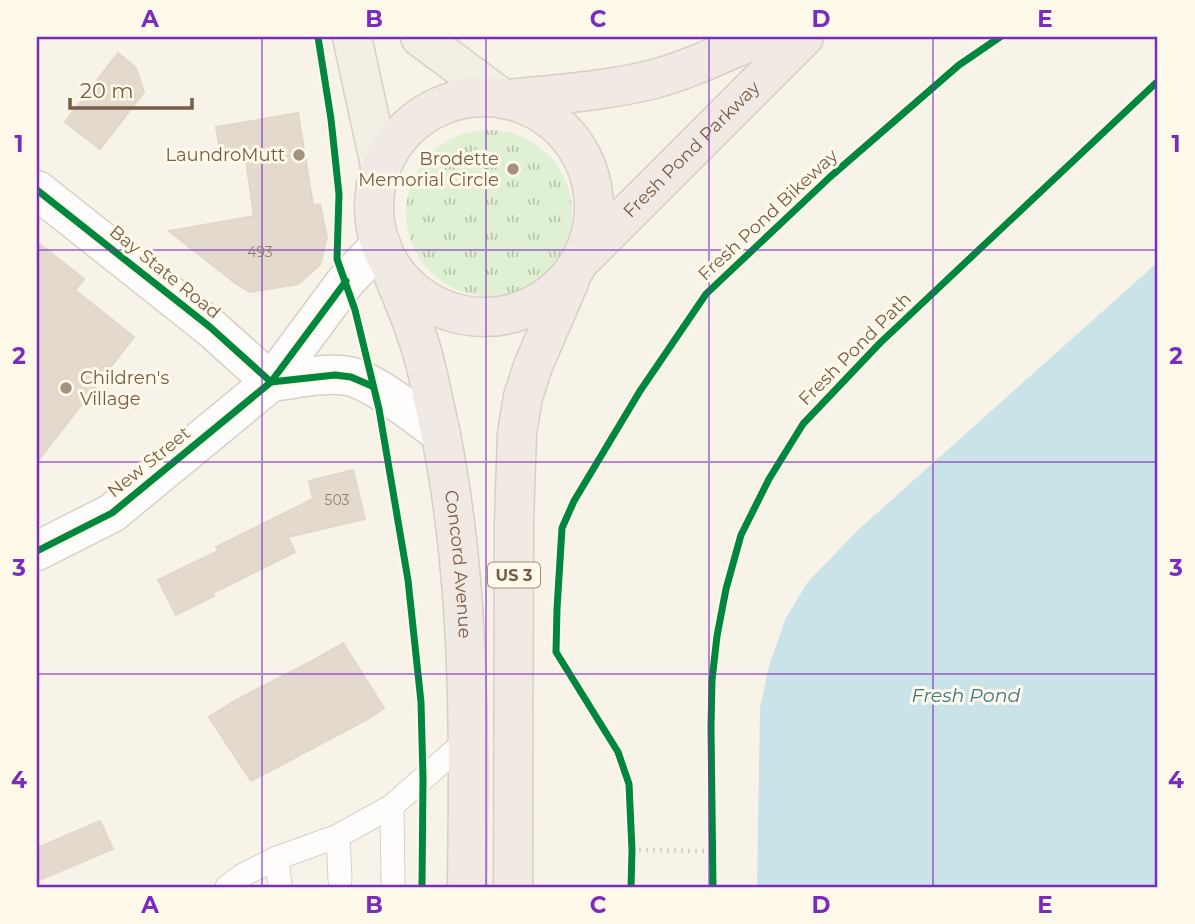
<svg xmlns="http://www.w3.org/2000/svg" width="1195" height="924" font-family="Montserrat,sans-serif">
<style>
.grass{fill:url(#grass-tufts)}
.water{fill:#c9e3e9}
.building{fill:#e3d9cd;stroke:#e1d7ca;stroke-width:2}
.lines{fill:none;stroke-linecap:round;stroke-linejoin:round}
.lane-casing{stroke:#d7d0c7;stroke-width:25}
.street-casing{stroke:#d7d0c7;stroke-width:41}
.primary-casing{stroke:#d7cec4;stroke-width:41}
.highway-casing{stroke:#d7cec4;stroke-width:41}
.path{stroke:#d9d1c8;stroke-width:4.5;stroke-dasharray:2 5;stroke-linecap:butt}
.lane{stroke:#fefdfc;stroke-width:23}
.street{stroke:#fefdfc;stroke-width:38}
.primary{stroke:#f3efe4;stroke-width:38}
.highway{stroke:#f1e9e3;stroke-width:38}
.cycleway-casing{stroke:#fff9ea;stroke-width:11}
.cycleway{stroke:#00873e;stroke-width:7}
.grid{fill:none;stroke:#7b2cbf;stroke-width:2;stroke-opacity:0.55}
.poi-dot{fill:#a5927f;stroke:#fff9ea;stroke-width:2.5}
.labels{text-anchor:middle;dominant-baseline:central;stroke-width:6;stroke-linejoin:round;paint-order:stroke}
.number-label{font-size:14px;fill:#957f6b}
.shield{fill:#fff9ea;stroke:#a08c77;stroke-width:2}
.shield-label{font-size:16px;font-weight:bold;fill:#785d46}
.street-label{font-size:18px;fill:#785d46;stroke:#fff9ea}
.poi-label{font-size:18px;fill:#785d46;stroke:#fff9ea;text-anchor:end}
.water-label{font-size:19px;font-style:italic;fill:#3e788d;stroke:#fff9ea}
.neatline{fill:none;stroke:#7b2cbf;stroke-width:2.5}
.grid-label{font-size:23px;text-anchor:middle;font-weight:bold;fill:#7b2cbf}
</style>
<defs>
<pattern id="grass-tufts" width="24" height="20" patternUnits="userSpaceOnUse" patternTransform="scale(1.75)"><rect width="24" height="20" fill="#e0f0d2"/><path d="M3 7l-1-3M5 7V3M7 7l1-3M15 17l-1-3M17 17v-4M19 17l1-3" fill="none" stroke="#bac6ac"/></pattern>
</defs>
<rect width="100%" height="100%" fill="#f8f3e8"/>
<circle class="grass" cx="489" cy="213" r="83"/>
<polygon class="water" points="1158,262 1158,887 757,887 760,708 769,666 786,618 807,583 858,530"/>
<g class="building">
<polygon points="118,53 136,68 144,92 100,149 65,122"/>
<polygon points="298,113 313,205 320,204 327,238 320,265 298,284 250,292 235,283 169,231 254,216 245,154 221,158 216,127"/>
<polygon points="37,242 84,279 75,290 134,337 37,462"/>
<polygon points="353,470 365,519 288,537 295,552 213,593 214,596 176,615 158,580 218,551 216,547 313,499 309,481"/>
<polygon points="343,643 384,708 368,719 251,781 209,717 236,700 312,661"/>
<polygon points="100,821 113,849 37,881 37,848"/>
</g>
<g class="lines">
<g class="lane-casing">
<g id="lane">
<polyline points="392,806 393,887"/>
<polyline points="338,836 340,880"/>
<polyline points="277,858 280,887"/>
<polyline points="227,887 243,875 277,858 338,836 392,806 468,739"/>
</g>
</g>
<g class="street-casing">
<g id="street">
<polyline points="37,190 210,327 271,382"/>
<path d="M271,382C296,379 324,372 348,376C372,380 420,418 441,434"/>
<polyline points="37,551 112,513 271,382 346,281 381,244"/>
</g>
</g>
<g class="primary-casing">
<g id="primary">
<polyline points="352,37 381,170"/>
<polyline points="420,37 503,99"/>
</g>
</g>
<g class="highway-casing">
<g id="highway">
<circle cx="484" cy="207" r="110"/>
<path d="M509,99C557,94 607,91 654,79C691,69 725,52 760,37"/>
<path id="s1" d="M584,257L804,37"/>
<path id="s2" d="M393,275C403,298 412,321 420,345C427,367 431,390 436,412C471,568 469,728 467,887"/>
<polyline points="513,887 514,522 517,433 523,397 533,366 570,280"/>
</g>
</g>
<polyline class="path" points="632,850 713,851"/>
<use href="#lane" class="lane"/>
<use href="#street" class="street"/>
<use href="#primary" class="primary"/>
<use href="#highway" class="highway"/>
<g class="cycleway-casing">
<g id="cycleway">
<polyline points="318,37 331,119 339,194 337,259 355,310 379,409 408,580 421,702 423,778 422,887"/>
<polyline points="37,190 210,327 271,382"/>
<polyline points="271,382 335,375 351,377 372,386"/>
<polyline points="37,551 112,513 271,382 346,281"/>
<polyline points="631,887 632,850 629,784 618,752 556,652 557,609 562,528 574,501 640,391 706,294 830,177 959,65 1000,37"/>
<polyline points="713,887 711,727 712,680 717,636 726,589 741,535 769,479 803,424 880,343 1158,81"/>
</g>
</g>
<use href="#cycleway" class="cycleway"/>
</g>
<path class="grid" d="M262,37V887M486,37V887M709,37V887M933,37V887M37,250H1158M37,462H1158M37,674H1158"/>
<g class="poi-dot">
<circle cx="299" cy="155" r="7"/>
<circle cx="513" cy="169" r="7"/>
<circle cx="66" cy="388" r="7"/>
</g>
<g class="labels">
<g class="number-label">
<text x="260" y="252">493</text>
<text x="337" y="500">503</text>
</g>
<rect class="shield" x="488" y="562.5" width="52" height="25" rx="5"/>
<g class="shield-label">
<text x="514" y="575">US 3</text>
</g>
<g class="street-label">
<text stroke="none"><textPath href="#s1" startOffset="152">Fresh Pond Parkway</textPath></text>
<text transform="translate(768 215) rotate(-43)">Fresh Pond Bikeway</text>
<text transform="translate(165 272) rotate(39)">Bay State Road</text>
<text transform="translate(855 349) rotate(-45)">Fresh Pond Path</text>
<text transform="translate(149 462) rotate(-39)">New Street</text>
<text stroke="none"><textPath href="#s2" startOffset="298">Concord Avenue</textPath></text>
</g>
<g class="poi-label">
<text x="285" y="155">LaundroMutt</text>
<text x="499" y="159">Brodette<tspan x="499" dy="21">Memorial Circle</tspan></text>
<text x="80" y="378" text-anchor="start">Children's<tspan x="80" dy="21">Village</tspan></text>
</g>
<g class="water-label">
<text x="966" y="695">Fresh Pond</text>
</g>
</g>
<rect width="1195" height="924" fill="none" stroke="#fff9ea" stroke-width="77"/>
<path d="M70 98v10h122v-10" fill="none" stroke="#785d46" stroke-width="3.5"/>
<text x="80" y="98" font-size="21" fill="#785d46" stroke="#fff9ea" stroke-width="5" paint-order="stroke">20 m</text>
<rect x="38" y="38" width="1118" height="848" class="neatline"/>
<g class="grid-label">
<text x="150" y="27">A</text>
<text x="374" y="27">B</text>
<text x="598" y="27">C</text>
<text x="821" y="27">D</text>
<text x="1045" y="27">E</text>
<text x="19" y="152">1</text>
<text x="1176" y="152">1</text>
<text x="19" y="364">2</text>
<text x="1176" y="364">2</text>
<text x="19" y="576">3</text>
<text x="1176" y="576">3</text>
<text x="19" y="788">4</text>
<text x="1176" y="788">4</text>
<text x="150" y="913">A</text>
<text x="374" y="913">B</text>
<text x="598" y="913">C</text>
<text x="821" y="913">D</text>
<text x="1045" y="913">E</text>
</g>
</svg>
